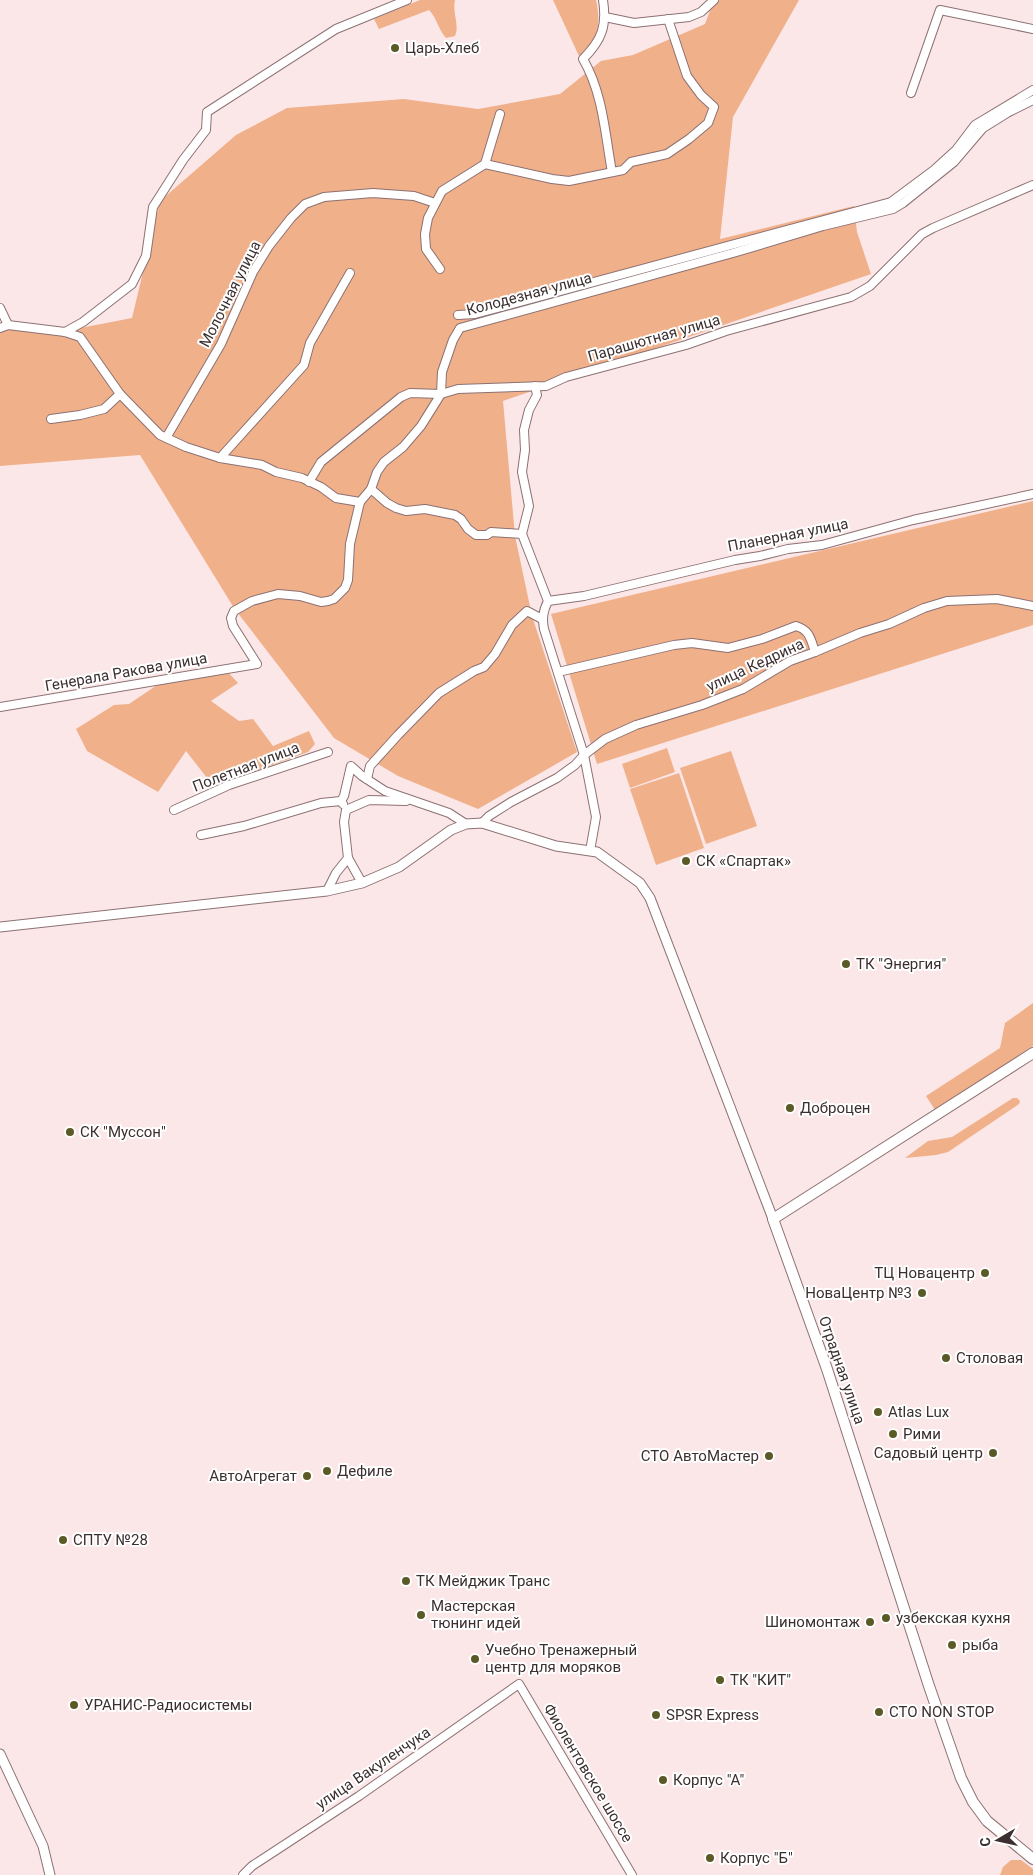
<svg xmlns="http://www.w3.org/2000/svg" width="1033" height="1875" font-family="Roboto,sans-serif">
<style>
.green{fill:#f0b08a}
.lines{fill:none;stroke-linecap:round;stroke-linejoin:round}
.minor-casing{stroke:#8d7172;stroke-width:10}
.tertiary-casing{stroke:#8d7172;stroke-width:11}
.secondary-casing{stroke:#8d7172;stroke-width:12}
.minor{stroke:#fff;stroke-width:8}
.tertiary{stroke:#fff;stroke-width:9}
.secondary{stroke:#fff;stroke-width:10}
.poi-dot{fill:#5b5a26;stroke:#fff;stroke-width:2}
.labels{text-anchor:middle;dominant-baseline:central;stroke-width:4;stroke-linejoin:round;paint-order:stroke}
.poi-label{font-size:15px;fill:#3c2f30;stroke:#fff;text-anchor:start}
.street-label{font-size:15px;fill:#3c2f30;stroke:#fff}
</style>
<rect width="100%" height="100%" fill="#fbe7e8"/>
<g class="green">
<path d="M420,0H455C452,12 460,26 455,36L446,38C438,29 437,18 429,10L379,29L374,19Z"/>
<path d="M553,0H596C601,23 599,42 579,56Z"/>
<polygon points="714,0 799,0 733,117 720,239 854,206 857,232 871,274 503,401 515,536 532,616 577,752 478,809 398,776 334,738 234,608 140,455 0,466 0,333 8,328 65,331 132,318 160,201 236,135 287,108 404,99 478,109 560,94 601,61 633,55 705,24"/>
<polygon points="1033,501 1033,625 597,764 551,614"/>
<polygon points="226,670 238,683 211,701 239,721 253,719 273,746 309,731 315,744 308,752 256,771 245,763 211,783 186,751 158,792 87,751 76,729 114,705 129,704 163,681"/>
<polygon points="667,748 675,772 630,788 622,764"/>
<polygon points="731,751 757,826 706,844 680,768"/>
<polygon points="679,773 704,848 656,865 630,789"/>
<polygon points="1033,1003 1033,1046 935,1110 926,1096 1000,1048 1005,1023"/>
<polygon points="1013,1098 1017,1098 1020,1101 1019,1104 948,1152 936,1155 905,1158 928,1141 952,1137"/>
<polygon points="1011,1860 1021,1860 1033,1869 1033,1875 1000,1875 1003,1867"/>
</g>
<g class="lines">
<g class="minor-casing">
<g id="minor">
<path d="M603,0C607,26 602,40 583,59C603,93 605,134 612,172"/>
<polyline points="605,17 634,23 689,17 701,12 714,0"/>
<polyline points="911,93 940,10 1033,29"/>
<polyline points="485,164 552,179 569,181 623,170 631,162 667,154 689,139 708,123 714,107 701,95 687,76 668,19"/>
<polyline points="440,269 426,249 425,234 428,218 442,191 485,164 500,114"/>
<polyline points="0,308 8,325"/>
<polyline points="458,315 475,314 891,202 934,170 956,150 975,125 1033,90"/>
<polyline points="0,328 8,325 65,332 80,337 120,394 160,435 186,447 220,458 262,465 276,472 302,478 321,487 336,498 360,502"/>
<polyline points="65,332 83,322 132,284 146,256 153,207 183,160 206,130 207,112 336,29 407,0"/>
<path d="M535,386L537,395L529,410L524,430L525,450L522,472L529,506L522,534L548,601C543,611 542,618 544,629L584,755L596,817L590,851"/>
<polyline points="51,419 80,415 104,409 120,394"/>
<polyline points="166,438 221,344 253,272 269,246 291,218 305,204 324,197 373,193 414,196 435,203"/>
<polyline points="220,458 304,365 310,343 350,273"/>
<polyline points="309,482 321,462 401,397 410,393 441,394 458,389 546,386 566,377 686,345 726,331 851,297 870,286 922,234 933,228 1033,185"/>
<polyline points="371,489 387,503 396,508 406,511 425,509 455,515 461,519 468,529 476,535 487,535 491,532 522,534"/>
<polyline points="548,601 584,596 735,560 760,556 788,549 822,545 913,520 1033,494"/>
<path d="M558,672L674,645L692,643L728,648L762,639L796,626C810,630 811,640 815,652"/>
<polyline points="0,707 257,664 233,626 231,618 234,611 252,601 278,594 300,596 321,602 328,601 334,599 345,588 348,580 350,544 360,502 371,489 377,472 384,462 403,447 421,426 441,394 442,372 453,340 460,328 733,253 823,226 893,209 903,203 954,162 983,128 1007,113 1033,100"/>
<polyline points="367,779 370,766 398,735 439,693 474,671 484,667 495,654 512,625 527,611 542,619"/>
<polyline points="341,801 344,796 351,766 362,776 385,791 449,813 466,824"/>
<polyline points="174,810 229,785 328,752"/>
<polyline points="482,823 489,816 511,802 557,778 575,765 584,755 605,739 636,725 702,705 743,689 790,661 815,652 860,633 889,624 924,608 947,601 997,599 1033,606"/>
<polyline points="201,835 244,826 321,803 341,801 343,804"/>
<polyline points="348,858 362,883"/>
<polyline points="327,891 336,873 348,858 344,822 346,810 369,800 406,801"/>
<polyline points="243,1875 252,1866 359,1796 519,1684 632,1875"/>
</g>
</g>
<g class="tertiary-casing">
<g id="tertiary">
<polyline points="0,927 327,891 362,883 399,867 451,830 466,824 482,823 556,846 597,852 640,883 650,898 773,1219"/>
<polyline points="0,1754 43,1846 50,1875"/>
</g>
</g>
<g class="secondary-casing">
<polyline id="secondary" points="1033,1053 773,1219 827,1369 929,1686 961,1778 973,1802 987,1821 1033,1859"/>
</g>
<use href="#minor" class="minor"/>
<use href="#tertiary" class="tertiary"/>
<use href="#secondary" class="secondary"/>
</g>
<g class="poi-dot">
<circle cx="395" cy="48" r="5"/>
<circle cx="686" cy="861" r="5"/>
<circle cx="846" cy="964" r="5"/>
<circle cx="790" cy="1108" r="5"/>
<circle cx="70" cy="1132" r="5"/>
<circle cx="985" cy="1273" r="5"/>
<circle cx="922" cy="1293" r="5"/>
<circle cx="946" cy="1358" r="5"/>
<circle cx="878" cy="1412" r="5"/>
<circle cx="893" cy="1434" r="5"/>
<circle cx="993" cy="1453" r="5"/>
<circle cx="769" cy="1456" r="5"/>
<circle cx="327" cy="1471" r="5"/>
<circle cx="307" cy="1476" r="5"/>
<circle cx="63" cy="1540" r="5"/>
<circle cx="406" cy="1581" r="5"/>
<circle cx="421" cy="1615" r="5"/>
<circle cx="886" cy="1618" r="5"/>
<circle cx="870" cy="1622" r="5"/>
<circle cx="952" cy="1645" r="5"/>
<circle cx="475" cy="1659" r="5"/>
<circle cx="720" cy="1680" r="5"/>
<circle cx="74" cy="1705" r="5"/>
<circle cx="879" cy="1712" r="5"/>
<circle cx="656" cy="1715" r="5"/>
<circle cx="663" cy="1780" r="5"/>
<circle cx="710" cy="1858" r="5"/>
</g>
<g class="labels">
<g class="poi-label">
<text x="405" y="48">Царь-Хлеб</text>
<text x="696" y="861">СК «Спартак»</text>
<text x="856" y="964">ТК "Энергия"</text>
<text x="800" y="1108">Доброцен</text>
<text x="80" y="1132">СК "Муссон"</text>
<text x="975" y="1273" text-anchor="end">ТЦ Новацентр</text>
<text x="912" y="1293" text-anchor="end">НоваЦентр №3</text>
<text x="956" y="1358">Столовая</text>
<text x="888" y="1412">Atlas Lux</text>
<text x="903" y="1434">Рими</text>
<text x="983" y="1453" text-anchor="end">Садовый центр</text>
<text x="759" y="1456" text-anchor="end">СТО АвтоМастер</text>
<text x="337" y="1471">Дефиле</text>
<text x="297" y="1476" text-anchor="end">АвтоАгрегат</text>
<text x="73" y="1540">СПТУ №28</text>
<text x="416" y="1581">ТК Мейджик Транс</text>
<text x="431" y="1606">Мастерская<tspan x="431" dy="17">тюнинг идей</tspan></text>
<text x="896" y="1618">узбекская кухня</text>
<text x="860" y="1622" text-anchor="end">Шиномонтаж</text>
<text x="962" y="1645">рыба</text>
<text x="485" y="1650">Учебно Тренажерный<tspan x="485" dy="17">центр для моряков</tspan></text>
<text x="730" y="1680">ТК "КИТ"</text>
<text x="84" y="1705">УРАНИС-Радиосистемы</text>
<text x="889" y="1712">СТО NON STOP</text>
<text x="666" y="1715">SPSR Express</text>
<text x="673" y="1780">Корпус "А"</text>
<text x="720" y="1858">Корпус "Б"</text>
</g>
<g class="street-label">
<text transform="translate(230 294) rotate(-63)">Молочная улица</text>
<text transform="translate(529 294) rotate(-15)">Колодезная улица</text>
<text transform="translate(654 338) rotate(-16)">Парашютная улица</text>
<text transform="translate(788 535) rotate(-11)">Планерная улица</text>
<text transform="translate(755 665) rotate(-25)">улица Кедрина</text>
<text transform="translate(126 672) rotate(-10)">Генерала Ракова улица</text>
<text transform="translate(246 767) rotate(-21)">Полетная улица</text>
<text transform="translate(842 1370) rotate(71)">Отрадная улица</text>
<text transform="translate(373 1768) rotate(-34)">улица Вакуленчука</text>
<text transform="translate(588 1773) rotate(59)">Фиолентовское шоссе</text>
</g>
</g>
<g transform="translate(998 1840) rotate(261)" stroke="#ffffff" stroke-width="4" paint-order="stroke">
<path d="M0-4L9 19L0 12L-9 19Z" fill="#3c2f30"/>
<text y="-8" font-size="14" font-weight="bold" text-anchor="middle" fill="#3c2f30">С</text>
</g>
</svg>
